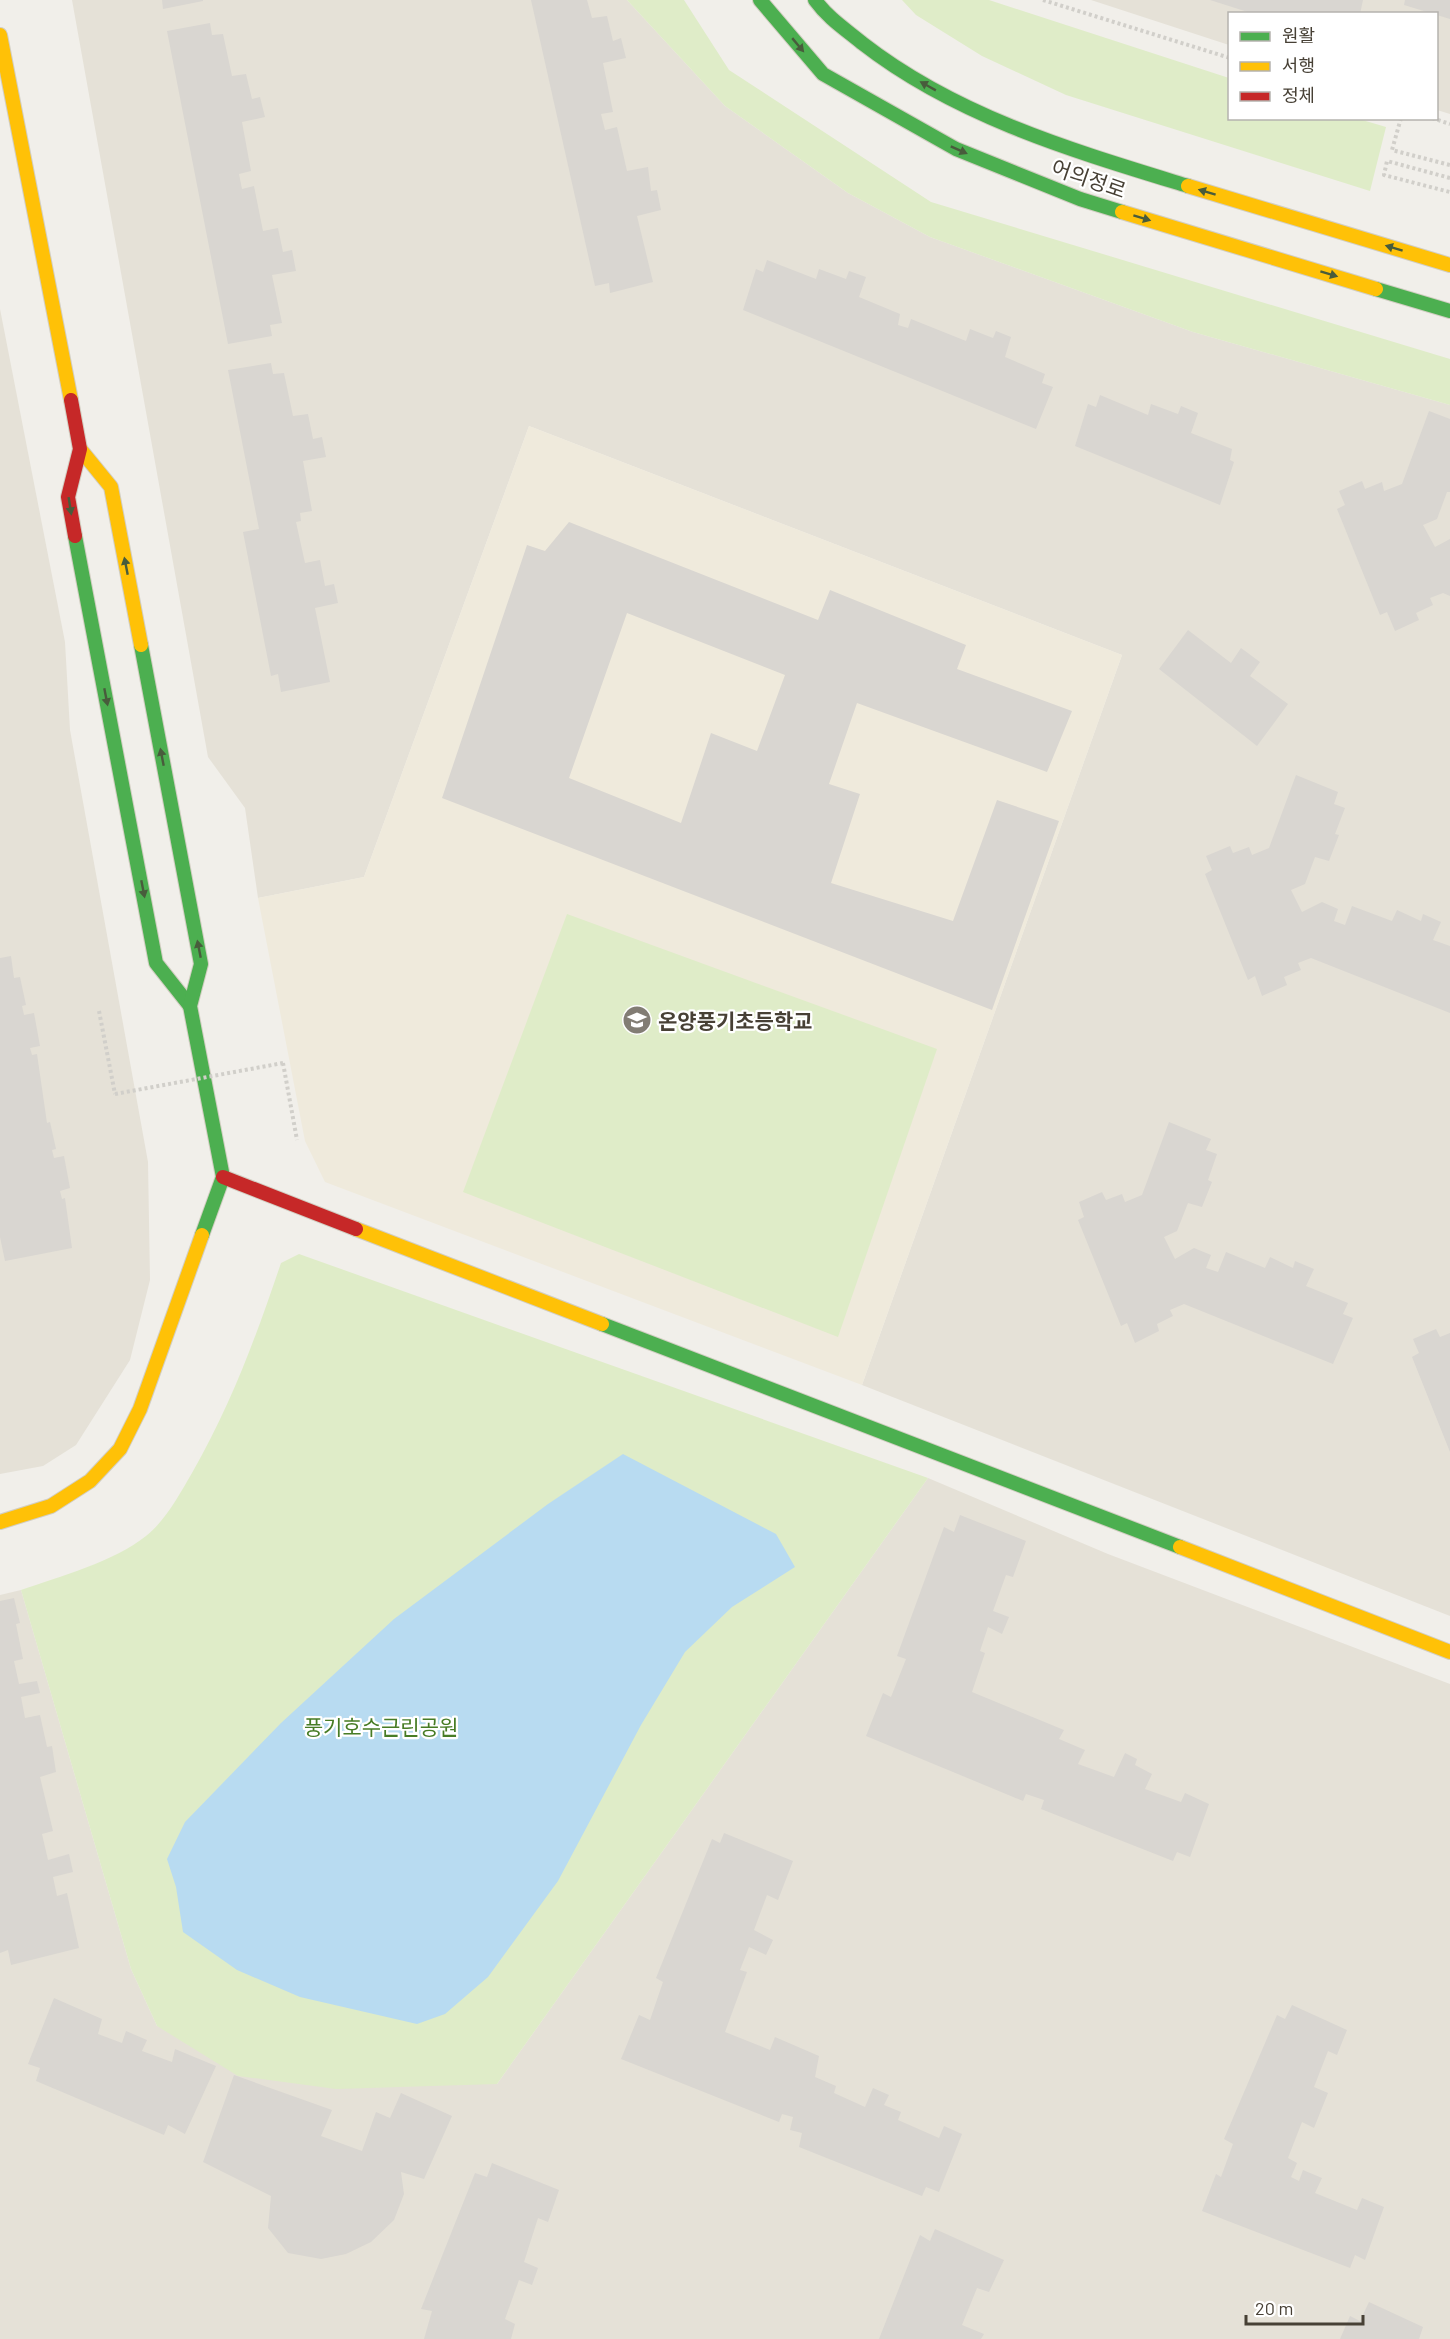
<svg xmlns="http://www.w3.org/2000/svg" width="1450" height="2339" font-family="Barlow,'Noto Sans KR',sans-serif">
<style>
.residential{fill:#e5e1d7}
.education{fill:#efeadc}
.green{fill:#dfecc8}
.water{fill:#b8dbf1}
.building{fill:#d9d6d1;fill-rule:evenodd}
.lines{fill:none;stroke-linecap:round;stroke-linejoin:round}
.fast-casing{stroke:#d2cec2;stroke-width:16}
.slow-casing{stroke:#d2cec2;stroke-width:16}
.jam-casing{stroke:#d2cec2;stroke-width:16}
.path{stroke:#d1cfca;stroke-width:4;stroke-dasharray:3 3;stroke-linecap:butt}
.fast{stroke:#4caf50;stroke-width:14}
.slow{stroke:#ffc107;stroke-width:14}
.jam{stroke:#c62828;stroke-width:14}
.path-bridge{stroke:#d1cfca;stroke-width:4;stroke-dasharray:3 3;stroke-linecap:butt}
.oneway{fill:#485c3c}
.labels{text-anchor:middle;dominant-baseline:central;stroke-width:4.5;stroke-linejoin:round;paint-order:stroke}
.street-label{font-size:21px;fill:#474035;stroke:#fff}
.poi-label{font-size:21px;font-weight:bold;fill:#474035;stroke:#fff;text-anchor:start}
.park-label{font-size:21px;fill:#477c25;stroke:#fff}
</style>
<rect width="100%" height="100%" fill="#f1efea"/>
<g class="residential">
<polygon points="72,0 627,0 725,106 848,193 930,237 1193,332 1450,405 1450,1616 862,1385 1122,655 529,426 364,877 258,898 245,808 208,757"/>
<polygon points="1091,0 1450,0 1450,114 1437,110 1436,14 1230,14 1229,45"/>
<polygon points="0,309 65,642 70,730 148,1162 150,1280 130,1360 76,1445 43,1466 0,1474"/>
<polygon points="928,1478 1108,1554 1450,1684 1450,2339 0,2339 0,1595 21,1590 131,1969 157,2026 497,2084"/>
</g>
<polygon class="education" points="529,426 1122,655 862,1385 325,1182 305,1141 258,898 364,877"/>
<g class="green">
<polygon points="627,0 684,0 729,70 931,202 1450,359 1450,405 1193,332 930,237 848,193 725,106"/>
<polygon points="902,0 989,0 1229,78 1230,118 1359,119 1386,127 1370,191 1066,95 982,56 916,15"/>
<polygon points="567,914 937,1049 838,1337 463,1192"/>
<path d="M299,1254L928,1478L497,2084L336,2089L238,2076L157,2026L131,1969L21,1590C59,1577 115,1561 146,1536C166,1520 179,1495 192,1473C231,1405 256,1337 281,1263Z"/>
</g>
<polygon class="water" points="623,1454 776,1534 795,1567 732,1607 685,1652 641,1725 558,1881 488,1977 445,2014 417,2024 300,1997 237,1970 183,1932 176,1887 167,1859 185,1822 281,1723 394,1619 548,1504"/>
<g class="building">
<polygon points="162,0 203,0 203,1 163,9"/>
<polygon points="531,0 587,0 592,18 607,16 613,41 621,38 626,58 603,63 613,112 601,114 605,130 617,127 627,171 648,167 651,191 657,190 661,210 637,216 653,282 610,293 609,283 595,286"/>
<polygon points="1210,0 1363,0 1360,14 1254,14"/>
<polygon points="1405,0 1450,0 1450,19 1404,5"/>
<polygon points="210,23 212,35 223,34 232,76 246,74 252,99 260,97 265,117 242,122 251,171 239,174 242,189 254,186 263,231 278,228 283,252 292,250 296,271 272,275 282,323 270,325 272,336 228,344 167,31"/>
<polygon points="767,260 816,279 819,269 846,279 849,271 866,277 859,297 900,314 898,325 908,328 911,319 966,341 970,329 993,338 996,331 1011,337 1005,357 1045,374 1042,383 1053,387 1036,429 743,310 756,269 763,272"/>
<polygon points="271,363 273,374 284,373 293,416 308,414 313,439 322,437 326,457 303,461 312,511 300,513 301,521 296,522 305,563 320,560 325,586 334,584 338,603 315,608 330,682 281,692 278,674 271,676 243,532 259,529 228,370"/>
<polygon points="1100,395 1148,415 1151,404 1178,414 1181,406 1198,413 1191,433 1232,449 1230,460 1234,462 1220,505 1075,446 1088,404 1096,407"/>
<polygon points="1429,411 1450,419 1450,492 1447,492 1437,519 1423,525 1435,547 1450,539 1450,596 1443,593 1430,598 1433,605 1416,613 1419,620 1395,631 1387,612 1380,615 1337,509 1345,505 1339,491 1362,481 1365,489 1382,482 1384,491 1402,484"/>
<path d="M569,522L818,620L830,590L966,645L957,669L1072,711L1047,772L857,703L829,784L860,794L831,883L953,921L997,800L1059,821L992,1010L442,798L527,545L545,551ZM627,613L785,675L757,751L711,733L681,823L569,778Z"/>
<polygon points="1188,630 1231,663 1241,648 1260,662 1250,676 1288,704 1257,746 1159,669"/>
<polygon points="1296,775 1338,792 1334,804 1345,808 1335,834 1339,835 1329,861 1315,857 1305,884 1291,890 1302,912 1322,902 1338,909 1334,921 1345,925 1352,906 1392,921 1397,910 1421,921 1423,914 1441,922 1433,940 1450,946 1450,1013 1311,958 1298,963 1301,970 1284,977 1287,985 1262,996 1255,976 1248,980 1205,874 1212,870 1206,856 1230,846 1233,853 1249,847 1252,855 1269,848"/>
<polygon points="11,956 14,978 20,977 26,1005 22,1006 24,1015 34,1013 40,1046 30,1048 32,1055 37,1054 47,1123 50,1122 56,1149 52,1150 54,1158 64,1156 70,1188 60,1191 62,1199 65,1198 72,1248 5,1261 0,1237 0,958"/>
<polygon points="1169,1122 1211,1139 1206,1150 1217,1154 1208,1180 1212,1182 1202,1207 1188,1203 1177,1231 1164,1237 1175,1259 1194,1248 1211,1255 1206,1268 1218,1272 1226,1252 1265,1268 1270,1257 1293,1268 1295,1261 1314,1269 1306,1286 1348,1303 1343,1314 1353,1318 1333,1364 1184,1304 1170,1310 1173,1316 1157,1324 1159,1331 1135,1343 1127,1323 1121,1326 1078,1220 1084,1217 1079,1202 1102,1192 1106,1200 1122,1194 1125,1202 1142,1195"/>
<polygon points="1436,1329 1440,1337 1450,1333 1450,1452 1412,1357 1419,1353 1413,1339"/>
<polygon points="960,1515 1026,1541 1013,1577 1006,1575 993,1611 1009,1617 1002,1634 988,1627 980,1651 985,1653 972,1692 1064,1730 1059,1739 1085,1750 1078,1764 1114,1777 1125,1753 1137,1759 1135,1765 1152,1774 1145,1789 1181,1802 1185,1793 1209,1804 1190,1857 1177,1852 1173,1861 1041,1809 1044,1800 1026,1794 1023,1801 866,1736 883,1693 891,1697 906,1659 897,1656 944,1527 954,1532"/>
<polygon points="14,1598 20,1623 16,1624 23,1659 14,1661 19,1684 37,1681 40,1693 21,1697 25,1718 40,1715 47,1747 52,1746 56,1772 40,1777 53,1831 42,1834 48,1860 69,1854 73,1872 53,1877 57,1896 67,1893 79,1948 11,1965 8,1950 0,1953 0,1601"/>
<polygon points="724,1833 793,1861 778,1900 767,1895 754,1930 773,1940 766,1955 749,1947 740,1970 747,1972 725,2032 770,2050 775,2037 819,2056 815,2077 836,2086 834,2093 865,2107 873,2088 889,2095 884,2105 901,2112 898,2120 939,2138 944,2126 962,2134 939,2192 926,2187 922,2196 799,2147 802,2133 790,2130 793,2117 782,2114 779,2122 621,2059 639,2015 650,2020 663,1982 656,1978 712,1839 720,1843"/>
<polygon points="54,1998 102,2019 98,2034 122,2043 126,2031 147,2040 142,2051 172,2062 175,2049 216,2066 185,2134 168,2125 164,2135 36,2081 40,2068 28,2064"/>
<polygon points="1292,2005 1347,2030 1337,2055 1328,2051 1314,2087 1328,2093 1314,2128 1302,2122 1288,2158 1297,2163 1291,2177 1299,2181 1303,2170 1322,2178 1315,2193 1357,2210 1362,2198 1384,2207 1365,2260 1355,2255 1350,2268 1202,2211 1216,2174 1221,2177 1233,2144 1224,2139 1277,2015 1285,2019"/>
<polygon points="234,2075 332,2110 321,2136 362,2151 376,2112 390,2118 401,2093 452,2116 424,2179 401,2172 404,2194 394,2220 371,2242 346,2254 321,2259 288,2253 268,2228 271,2196 203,2162"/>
<polygon points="492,2163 559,2190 548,2222 538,2218 524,2262 538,2268 532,2285 519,2280 505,2319 515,2324 511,2339 424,2339 432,2311 421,2309 475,2173 487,2177"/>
<polygon points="935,2229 1004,2260 989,2292 977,2288 962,2325 984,2334 981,2339 879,2339 920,2235 930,2241"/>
<polygon points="1369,2302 1423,2327 1419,2339 1340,2339 1350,2316 1360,2321"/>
</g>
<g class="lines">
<g class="fast-casing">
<g id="fast">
<polyline points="760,0 823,74 956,149 1080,199 1122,212"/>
<path d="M815,0C828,18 845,29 862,43C957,117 1074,151 1188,186"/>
<polyline points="1376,289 1450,311"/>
<polyline points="75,536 156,963 190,1006"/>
<polyline points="141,645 201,964 190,1006 223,1177 202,1235"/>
<polyline points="602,1324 1180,1547"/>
</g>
</g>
<g class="slow-casing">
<g id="slow">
<polyline points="0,35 71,400"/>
<polyline points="1188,186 1450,265"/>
<polyline points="1122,212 1376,289"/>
<polyline points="80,449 111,487 141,645"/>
<polyline points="356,1229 602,1324"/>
<polyline points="0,1522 51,1506 90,1481 120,1449 140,1409 202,1235"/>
<polyline points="1180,1547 1450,1652"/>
</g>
</g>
<g class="jam-casing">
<g id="jam">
<polyline points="71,400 80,449 68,497 75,536"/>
<polyline points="223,1177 356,1229"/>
</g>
</g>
<g class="path">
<polyline points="1043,0 1230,58"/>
<polyline points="1401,118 1392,150 1450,165"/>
<polyline points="1432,118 1450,124"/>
<polyline points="1450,178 1387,161 1384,175 1450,192"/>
<polyline points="99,1011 115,1094"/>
<polyline points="283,1063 297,1140"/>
</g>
<use href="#fast" class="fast"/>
<use href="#slow" class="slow"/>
<use href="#jam" class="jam"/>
<polyline class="path-bridge" points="115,1094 283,1063"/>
</g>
<defs><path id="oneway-solid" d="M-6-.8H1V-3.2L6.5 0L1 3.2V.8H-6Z" transform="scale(1.5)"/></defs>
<g class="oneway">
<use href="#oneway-solid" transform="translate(798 45) rotate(50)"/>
<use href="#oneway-solid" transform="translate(928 86) rotate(-151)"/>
<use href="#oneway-solid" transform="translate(959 150) rotate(24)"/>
<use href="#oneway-solid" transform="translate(1207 192) rotate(-163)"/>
<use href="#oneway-solid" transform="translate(1142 218) rotate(17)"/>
<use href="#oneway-solid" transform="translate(1394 248) rotate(-163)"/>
<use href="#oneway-solid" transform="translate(1329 274) rotate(17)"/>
<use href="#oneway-solid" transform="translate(70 506) rotate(81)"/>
<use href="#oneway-solid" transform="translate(126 566) rotate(-101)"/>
<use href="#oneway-solid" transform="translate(106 697) rotate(79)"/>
<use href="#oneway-solid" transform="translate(162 757) rotate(-101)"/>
<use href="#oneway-solid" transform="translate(143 889) rotate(79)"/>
<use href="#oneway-solid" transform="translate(199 949) rotate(-101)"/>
</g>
<defs>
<g id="school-disc" transform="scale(1.5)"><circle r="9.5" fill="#827d74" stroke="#fff"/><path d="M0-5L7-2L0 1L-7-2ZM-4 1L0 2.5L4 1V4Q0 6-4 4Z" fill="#fff"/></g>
</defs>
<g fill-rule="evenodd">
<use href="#school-disc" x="637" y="1020"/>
</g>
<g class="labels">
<g class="street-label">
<text transform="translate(1089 178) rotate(19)">어의정로</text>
</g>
<g class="poi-label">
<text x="658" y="1020">온양풍기초등학교</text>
</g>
<g class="park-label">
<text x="381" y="1726">풍기호수근린공원</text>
</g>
</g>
<rect x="1228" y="12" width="210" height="108" fill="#ffffff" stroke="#b5b3ae" stroke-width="1.5"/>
<rect x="1240" y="32" width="30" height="9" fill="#4caf50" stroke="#b5b3ae" stroke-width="1.5"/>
<text x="1282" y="42" font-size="18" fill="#474035">원활</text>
<rect x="1240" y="62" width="30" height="9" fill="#ffc107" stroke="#b5b3ae" stroke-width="1.5"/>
<text x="1282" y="72" font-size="18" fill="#474035">서행</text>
<rect x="1240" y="92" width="30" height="9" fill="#c62828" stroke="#b5b3ae" stroke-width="1.5"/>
<text x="1282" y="102" font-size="18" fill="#474035">정체</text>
<path d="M1246 2315v9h117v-9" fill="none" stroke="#474035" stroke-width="3"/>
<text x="1255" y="2315" font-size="18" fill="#474035" stroke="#ffffff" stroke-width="4.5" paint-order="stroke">20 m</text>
</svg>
